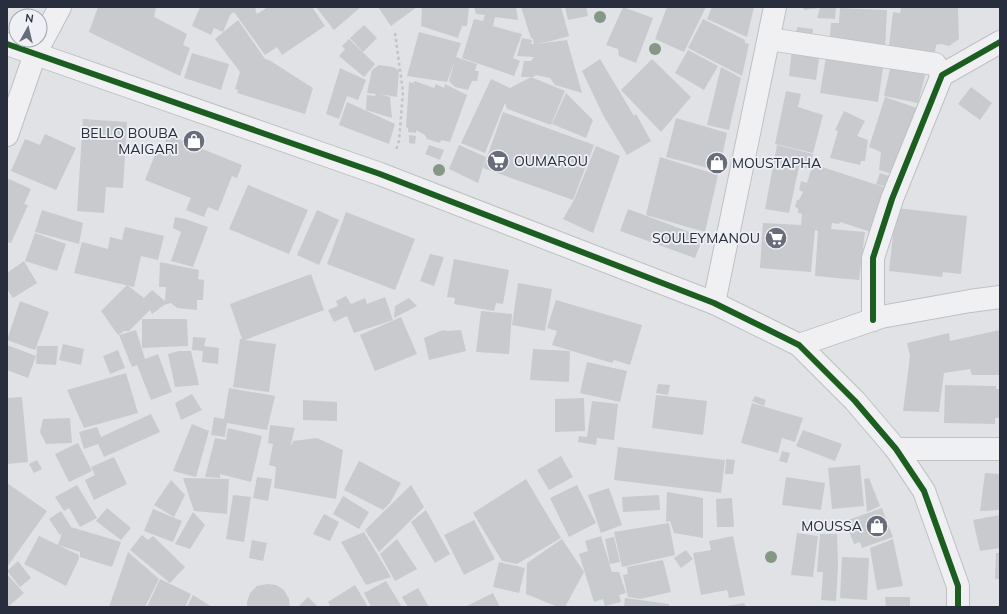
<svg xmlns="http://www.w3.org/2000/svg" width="1007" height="614" font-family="Mulish,sans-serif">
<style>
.building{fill:#c9cace}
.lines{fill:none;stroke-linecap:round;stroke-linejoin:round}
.minor-casing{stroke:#bfc0c4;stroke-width:24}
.tertiary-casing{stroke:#bfc0c4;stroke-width:24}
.path{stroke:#c2c3c9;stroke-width:2.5;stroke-dasharray:3 3;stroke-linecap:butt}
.minor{stroke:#f0f0f2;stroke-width:22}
.tertiary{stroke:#f0f0f2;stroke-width:22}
.cycleway-casing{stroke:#eef0f5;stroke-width:8}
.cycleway{stroke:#1b5e20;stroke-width:6}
.tree{fill:#859785}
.labels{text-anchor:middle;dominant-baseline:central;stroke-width:3.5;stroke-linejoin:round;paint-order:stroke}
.poi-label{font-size:14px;fill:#282e3e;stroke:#eef0f5;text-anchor:end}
</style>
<rect width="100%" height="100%" fill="#e1e2e6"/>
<g class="building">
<polygon points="98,7 156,7 154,17 187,34 183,45 190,48 180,76 89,32"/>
<polygon points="200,7 258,7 255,9 257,14 268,7 312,7 325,26 282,55 277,47 265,55 234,12 230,15 223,32 214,28 211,35 192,26"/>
<polygon points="316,7 361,7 334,30"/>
<polygon points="378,7 417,7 391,26"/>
<polygon points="422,7 469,7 467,26 462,26 458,38 421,26"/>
<polygon points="474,7 516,7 518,20 495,17 493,26 522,34 513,58 520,61 514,76 462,58 474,19 483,21 485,15 476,14"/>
<polygon points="521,7 561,7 569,36 551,41 535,44 567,40 582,93 555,85 550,78 536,75 533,77 521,77 524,61 531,61 534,57 517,56 522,38 532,40 531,44 534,44 533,39 531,38"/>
<polygon points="565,7 586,7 588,16 568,20"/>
<polygon points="623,7 653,18 636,63 619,56 618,49 606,45"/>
<polygon points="667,7 706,7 684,52 655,39"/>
<polygon points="712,7 754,7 747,37 707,19"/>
<polygon points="803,7 836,7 835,19 817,18 820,8 804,10"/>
<polygon points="901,7 958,7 959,39 949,46 941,44 936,45 934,60 888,53 893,12 900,13"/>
<polygon points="840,8 887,10 885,50 829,47 831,23 839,23"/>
<polygon points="703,19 745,40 745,43 749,44 742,76 688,48"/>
<polygon points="238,20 265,59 269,60 313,88 305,114 237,93 238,90 235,89 240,72 215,39"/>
<polygon points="364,25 377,38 363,52 350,38"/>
<polygon points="797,27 813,29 811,43 795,41"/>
<polygon points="419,32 461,43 456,57 477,64 475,71 479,71 477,81 472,81 468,90 455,87 449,81 455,60 447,82 407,76"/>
<polygon points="349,39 375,64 364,77 339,56 345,49 342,46"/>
<polygon points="792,48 820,52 816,80 789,76"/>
<polygon points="688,50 718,66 704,90 675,73"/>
<polygon points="827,51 884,61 878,102 820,93"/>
<polygon points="192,53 229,64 221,90 184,78"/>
<polygon points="600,59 634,116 636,114 651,141 627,155 603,115 582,71"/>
<polygon points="652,59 691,97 661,132 621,90"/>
<polygon points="891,64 926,72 918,103 884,96"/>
<polygon points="379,65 393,67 399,70 397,97 380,94 390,97 392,118 366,110 367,95 375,96 376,94 367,93 372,70"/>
<polygon points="721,67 741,78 729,130 707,125"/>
<polygon points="340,68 366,80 358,100 347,96 339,119 326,114"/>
<polygon points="531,77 565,91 551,125 507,109 505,103 485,153 461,143 491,79 510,88"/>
<polygon points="415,81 434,88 436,84 444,88 445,84 467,95 450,142 441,140 440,143 427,139 425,135 416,130 416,133 408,132 408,128 406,127 409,82 413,83"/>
<polygon points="971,87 992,103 980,120 958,104"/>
<polygon points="786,91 801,94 798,107 823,115 813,153 775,144"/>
<polygon points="566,93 593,120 586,138 552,124"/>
<polygon points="885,97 917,108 896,175 879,170 881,152 869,147"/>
<polygon points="347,102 395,124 389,144 339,125"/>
<polygon points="844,111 865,121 857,136 868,140 865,161 861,161 860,165 830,158 838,131 835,130"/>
<polygon points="503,112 594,145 573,200 483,168"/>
<polygon points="676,118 727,133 719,171 666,157"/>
<polygon points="83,119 127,122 123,188 106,187 104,213 77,211"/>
<polygon points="45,134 76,148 56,190 11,171 25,139 40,145"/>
<polygon points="168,135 191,144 192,140 202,144 200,148 242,165 237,178 232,176 218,211 208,207 204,217 186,210 191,198 145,180 158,147 162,149"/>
<polygon points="409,135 416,136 415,144 409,143"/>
<polygon points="429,145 444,150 440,160 425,154"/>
<polygon points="459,145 486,157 478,183 449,169"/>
<polygon points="777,145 813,154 810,169 799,167 789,213 765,209"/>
<polygon points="596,146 620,156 593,233 563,219 574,200"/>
<polygon points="660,157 718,175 705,232 646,215"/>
<polygon points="813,164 890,189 874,233 840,222 839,224 832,223 831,229 865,232 859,280 815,276 818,231 815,230 811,272 760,268 763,223 801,225 802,214 798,213 798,208 795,207 797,200 799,200 803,192 799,190 801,181 807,183"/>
<polygon points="880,173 895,178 891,188 876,184"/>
<polygon points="9,179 31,189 24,204 28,205 11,243 7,242 7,183"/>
<polygon points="248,185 308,210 289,254 229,229"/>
<polygon points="896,208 967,216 961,274 943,272 942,277 889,271"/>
<polygon points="628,209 703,237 695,258 620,231"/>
<polygon points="42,210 83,223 79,244 35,232"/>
<polygon points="317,210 339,220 319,265 297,255"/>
<polygon points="346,212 415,239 395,290 327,264"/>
<polygon points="175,217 185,219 208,227 193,267 171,261 181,232 173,228"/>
<polygon points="125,227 164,236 158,260 141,256 134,287 74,273 82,242 108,249 110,237 122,240"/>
<polygon points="35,233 66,244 57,271 25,261"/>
<polygon points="430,254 444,257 434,286 420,281"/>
<polygon points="454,259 509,270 503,304 496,303 494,311 454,304 455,298 447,297"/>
<polygon points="24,261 37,283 13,298 7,289 7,273"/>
<polygon points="160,262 199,270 198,279 204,280 203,300 197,300 197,310 177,308 171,303 164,305 152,314 150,310 129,331 124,331 118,335 101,311 127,285 144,298 152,290 165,301 166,287 159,287"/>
<polygon points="311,274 324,310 245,340 276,344 269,392 233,387 240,339 242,339 230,304"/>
<polygon points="518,283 552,289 545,331 512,325"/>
<polygon points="346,296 351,304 365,298 367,304 385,297 393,320 354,333 347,316 334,322 328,310 338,306 336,301"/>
<polygon points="409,298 417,306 394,318 395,306"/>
<polygon points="556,300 642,325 630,365 614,360 612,363 552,345 557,331 547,328"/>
<polygon points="20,301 49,312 35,350 7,340"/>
<polygon points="481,311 512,314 509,354 476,352"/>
<polygon points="401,317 417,354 375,371 360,335"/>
<polygon points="142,319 187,319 188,346 142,348"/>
<polygon points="136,330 145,359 158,354 172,392 151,400 137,365 132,367 119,335"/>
<polygon points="443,330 447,331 461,330 466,351 429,360 424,338"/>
<polygon points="1000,330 1000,375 972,375 970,369 944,373 939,412 903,411 910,356 907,343 949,333 950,341"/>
<polygon points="193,337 206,338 204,346 219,348 218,364 202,362 203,351 192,350"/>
<polygon points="63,344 84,349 81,365 59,360"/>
<polygon points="7,345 36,356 28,378 7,370"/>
<polygon points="37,346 58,346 56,365 36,364"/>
<polygon points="533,349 570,351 569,382 530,380"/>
<polygon points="118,350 125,368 110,374 103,356"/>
<polygon points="179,351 191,351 199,385 175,387 168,354"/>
<polygon points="587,362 627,371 620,402 580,393"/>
<polygon points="126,373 138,413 84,428 67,390"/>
<polygon points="658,384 670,385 668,395 656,393"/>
<polygon points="945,385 996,386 996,389 1000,389 1000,418 995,418 995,424 944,423"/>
<polygon points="229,388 275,396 267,430 227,423 225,437 211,435 214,417 224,419"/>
<polygon points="192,394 202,410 181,420 175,403"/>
<polygon points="656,395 707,401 703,435 652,428"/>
<polygon points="755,396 766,400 764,406 752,401"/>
<polygon points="22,397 28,462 7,464 7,398"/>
<polygon points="584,398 585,431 555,432 555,399"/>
<polygon points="303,400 337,402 337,421 303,420"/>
<polygon points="592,401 618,404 614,440 597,438 596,445 578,442 579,436 587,437"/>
<polygon points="752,403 803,418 795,442 782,438 778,453 741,443"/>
<polygon points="151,414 160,432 104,457 98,444 84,449 79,432 97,427 101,437"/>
<polygon points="70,418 72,443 46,444 40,432 43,419"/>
<polygon points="192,424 209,431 196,477 173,471"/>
<polygon points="270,425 295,428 291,443 291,446 293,441 317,438 343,450 336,499 274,488 276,467 269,465 273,444 268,443"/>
<polygon points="228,428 262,436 251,482 220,474 220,478 205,477 215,438 226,440"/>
<polygon points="803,430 842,444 835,461 796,446"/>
<polygon points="78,443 92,471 69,482 55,454"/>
<polygon points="618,447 725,460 721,493 614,480"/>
<polygon points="782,451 790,453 787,463 779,461"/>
<polygon points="561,456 573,477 549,490 537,470"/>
<polygon points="114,457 127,484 94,500 85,480 95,475 91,467"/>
<polygon points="726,459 735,460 733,474 725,474"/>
<polygon points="37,460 42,469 34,473 29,464"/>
<polygon points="359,461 401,483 390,503 383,510 344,490"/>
<polygon points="860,465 864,506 832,509 828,468"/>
<polygon points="985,473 1000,474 1000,510 980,511"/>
<polygon points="257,477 272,479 268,501 253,498"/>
<polygon points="786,477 825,483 821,510 782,505"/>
<polygon points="183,478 229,479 227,514 194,511"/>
<polygon points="869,478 880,506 867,512 864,479"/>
<polygon points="526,479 561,538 517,564 502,561 473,513"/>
<polygon points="171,480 185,495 174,517 154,505"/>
<polygon points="7,483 47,511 7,567"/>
<polygon points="77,485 97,518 80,527 69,508 64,511 55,497"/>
<polygon points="411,485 424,507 379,552 365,530"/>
<polygon points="577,485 596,523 569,537 550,498"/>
<polygon points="609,488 622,525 601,533 588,495"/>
<polygon points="667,492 703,498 703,538 674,533 670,521 666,522"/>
<polygon points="233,495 251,497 244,542 226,539"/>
<polygon points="659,495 660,510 623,512 622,497"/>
<polygon points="343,496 369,512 359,529 333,514"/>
<polygon points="732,498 734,527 717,527 716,499"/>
<polygon points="107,508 131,528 121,540 96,521"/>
<polygon points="882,508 893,537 862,548 860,542 854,544 845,521"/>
<polygon points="153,509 182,521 173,542 144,531"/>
<polygon points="426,510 450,554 435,563 411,522"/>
<polygon points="61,511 71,527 121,542 112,567 80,557 80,552 58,545 62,533 60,535 49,519"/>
<polygon points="193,512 205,525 190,549 175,544"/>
<polygon points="324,514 339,522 330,541 313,534"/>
<polygon points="1000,515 1000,548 980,551 973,520"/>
<polygon points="474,520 495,559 464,575 444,535"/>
<polygon points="669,523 675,555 622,567 614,532"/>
<polygon points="364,532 391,577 366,585 341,542"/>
<polygon points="797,533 818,536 813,577 791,575"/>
<polygon points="820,534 837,534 838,566 836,601 821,600 823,572 817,572"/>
<polygon points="142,535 148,540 153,536 185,567 170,583 130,550"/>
<polygon points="39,536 79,555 79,558 77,563 66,586 24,564"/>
<polygon points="601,536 612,572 619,572 626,593 619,595 621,602 605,606 603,599 594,602 579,554 588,551 585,541"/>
<polygon points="733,536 745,595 729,598 727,590 701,595 693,553 711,550 709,541"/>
<polygon points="614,537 620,562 610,564 605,539"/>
<polygon points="397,539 417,569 395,581 380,554"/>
<polygon points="562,539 584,572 565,607 558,607 526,594 527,563"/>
<polygon points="893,539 903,586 877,590 870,548"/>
<polygon points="252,540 267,543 263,561 249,558"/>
<polygon points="686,550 693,559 681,568 674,558"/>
<polygon points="128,552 159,579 145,607 109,607"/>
<polygon points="996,553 1000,553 1000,579 995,579"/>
<polygon points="842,557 869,558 867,600 840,598"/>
<polygon points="663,560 671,592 640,599 628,597 623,575 628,574 627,567"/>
<polygon points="18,561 31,578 20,587 7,571"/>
<polygon points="499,562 525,568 519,593 493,587"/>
<polygon points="7,574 24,593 8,607 7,607"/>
<polygon points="160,579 191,594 185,607 147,607"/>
<polygon points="386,581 402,607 371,607 364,593"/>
<polygon points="267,584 276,585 284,590 289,599 290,607 247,607 247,602 250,593 257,586"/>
<polygon points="355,585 367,605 364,607 331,607 328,602"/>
<polygon points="418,588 429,607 408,607 402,597"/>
<polygon points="493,593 500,607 465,607"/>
<polygon points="193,595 212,607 187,607"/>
<polygon points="308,597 318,607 298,607"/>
<polygon points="885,597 910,597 910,607 886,607"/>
<polygon points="625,598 669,604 669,607 624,607"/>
<polygon points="744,603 746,607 727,607 727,606"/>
</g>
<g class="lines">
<g class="minor-casing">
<g id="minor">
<polyline points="769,39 935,64 942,75"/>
<polyline points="7,135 35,54 60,7"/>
<polyline points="714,303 775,7"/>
<polyline points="873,320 873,258 892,199 942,75 1000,42"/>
<polyline points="799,345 881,317 970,301 1000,297"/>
<polyline points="896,449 1000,449"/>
</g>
</g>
<g class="tertiary-casing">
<polyline id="tertiary" points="7,44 380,174 714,303 799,345 855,401 896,449 924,491 958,586 958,607"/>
</g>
<polyline class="path" points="395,33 403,92 399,141 396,150"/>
<use href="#minor" class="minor"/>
<use href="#tertiary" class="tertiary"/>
<g class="cycleway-casing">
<g id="cycleway">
<polyline points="7,44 380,174 714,303 799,345 855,401 896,449 924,491 958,586 958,607"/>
<polyline points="873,320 873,258 892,199 942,75 1000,42"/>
</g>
</g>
<use href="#cycleway" class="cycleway"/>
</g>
<g class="tree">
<circle cx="600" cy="17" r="6"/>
<circle cx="655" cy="49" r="6"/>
<circle cx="439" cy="170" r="6"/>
<circle cx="771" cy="557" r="6"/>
</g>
<defs>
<g id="shop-disc" transform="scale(1.15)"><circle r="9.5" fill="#696d79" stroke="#eef0f5"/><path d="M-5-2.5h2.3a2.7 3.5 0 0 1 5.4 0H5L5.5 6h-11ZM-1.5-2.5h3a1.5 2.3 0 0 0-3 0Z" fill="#fff"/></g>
<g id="supermarket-disc" transform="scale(1.15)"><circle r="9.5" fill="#696d79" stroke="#eef0f5"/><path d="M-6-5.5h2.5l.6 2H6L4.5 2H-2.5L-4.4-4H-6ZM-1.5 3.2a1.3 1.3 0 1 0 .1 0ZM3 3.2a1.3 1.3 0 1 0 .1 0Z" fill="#fff"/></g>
</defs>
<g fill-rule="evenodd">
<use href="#shop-disc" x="194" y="141"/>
<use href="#supermarket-disc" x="498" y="161"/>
<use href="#shop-disc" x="717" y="163"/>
<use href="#supermarket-disc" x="776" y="238"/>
<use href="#shop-disc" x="877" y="526"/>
</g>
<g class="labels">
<g class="poi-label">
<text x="178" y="133">BELLO BOUBA<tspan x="178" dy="16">MAIGARI</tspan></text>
<text x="514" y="161" text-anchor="start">OUMAROU</text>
<text x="732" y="163" text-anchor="start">MOUSTAPHA</text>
<text x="760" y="238">SOULEYMANOU</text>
<text x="862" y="526">MOUSSA</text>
</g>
</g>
<rect width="1007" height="614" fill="none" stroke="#282e3e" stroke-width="16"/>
<g transform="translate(28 28) rotate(8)"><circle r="19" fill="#eef0f5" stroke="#9fa2ac"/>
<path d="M0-3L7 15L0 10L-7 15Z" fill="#696d79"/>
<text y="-6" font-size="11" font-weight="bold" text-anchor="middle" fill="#282e3e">N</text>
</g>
</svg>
